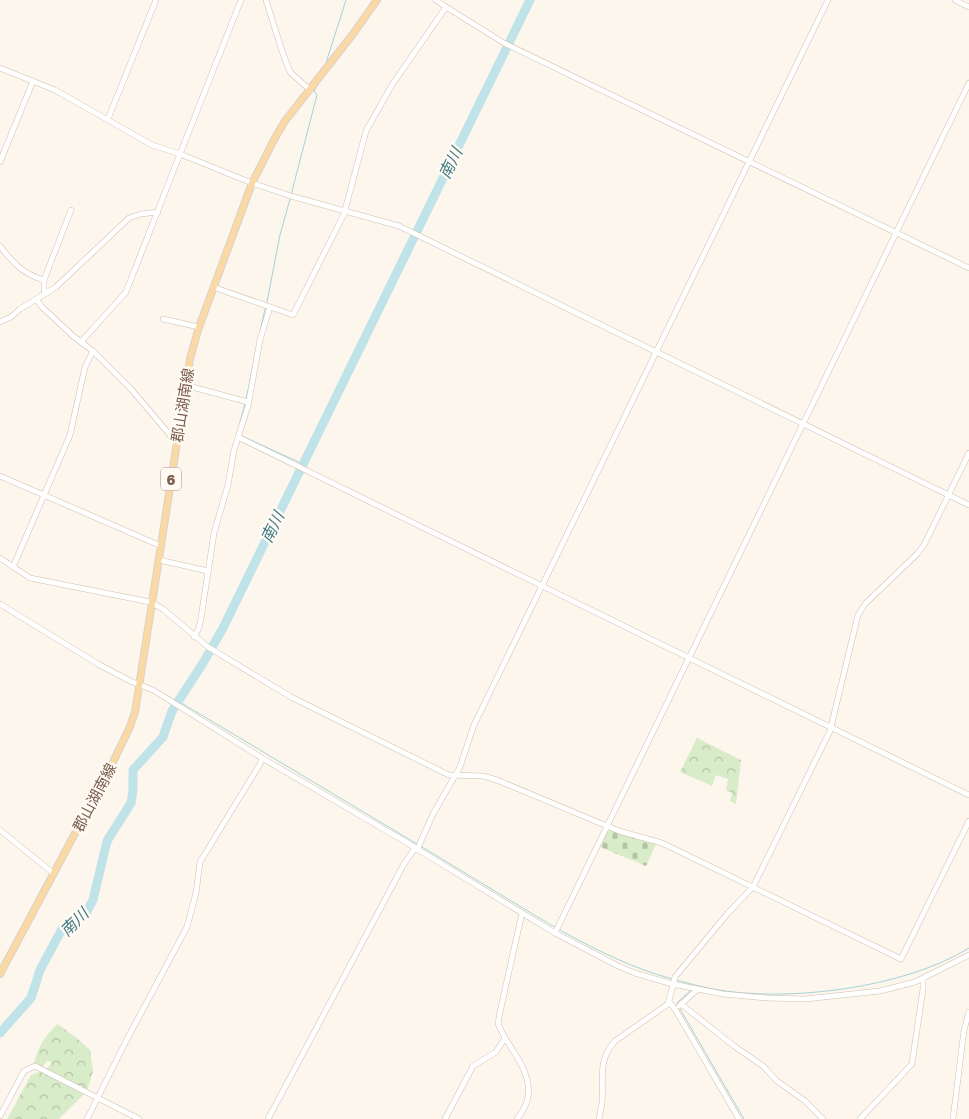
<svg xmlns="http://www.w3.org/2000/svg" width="969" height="1119" font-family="'Golos Text','Noto Sans JP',sans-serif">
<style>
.forest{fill:url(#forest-crowns)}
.cemetery{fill:url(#cemetery-stones)}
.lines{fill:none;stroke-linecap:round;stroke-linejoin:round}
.stream{stroke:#a5d3da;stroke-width:1}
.river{stroke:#bfe3e8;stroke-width:9}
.minor-casing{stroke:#d1beb0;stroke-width:6}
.major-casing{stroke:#dad1cd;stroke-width:8}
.minor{stroke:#fff;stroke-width:5}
.major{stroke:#fbd9a5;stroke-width:6}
.labels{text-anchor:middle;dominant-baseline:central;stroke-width:5;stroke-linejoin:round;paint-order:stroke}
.shield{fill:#fffaf3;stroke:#a28b7f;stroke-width:1}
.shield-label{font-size:14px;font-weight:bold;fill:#7a5c4d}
.street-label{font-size:15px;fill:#7a5c4d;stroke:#fffaf3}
.water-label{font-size:16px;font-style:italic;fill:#437c86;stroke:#fffaf3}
</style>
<defs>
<pattern id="forest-crowns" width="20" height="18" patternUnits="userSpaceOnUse" patternTransform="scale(1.25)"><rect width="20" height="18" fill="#d8ecc9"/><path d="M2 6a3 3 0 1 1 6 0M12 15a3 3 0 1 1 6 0" fill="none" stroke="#b4c2a5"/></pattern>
<pattern id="cemetery-stones" width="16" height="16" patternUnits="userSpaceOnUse" patternTransform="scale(1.25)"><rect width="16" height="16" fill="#d8ecc9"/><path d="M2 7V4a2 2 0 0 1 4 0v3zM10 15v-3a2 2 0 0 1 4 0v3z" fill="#b4c2a5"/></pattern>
</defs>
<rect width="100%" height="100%" fill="#fdf6ec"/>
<g class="forest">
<polygon points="697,738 741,760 736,804 730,801 732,793 726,790 728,779 716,775 712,786 680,772"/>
<path d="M58,1024L79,1040L90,1050L93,1071L87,1091L59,1119H7L31,1075L45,1070L51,1064L50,1061H47L42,1068L34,1064C37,1048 45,1035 58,1024Z"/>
</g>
<polygon class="cemetery" points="608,830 656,844 646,866 600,847"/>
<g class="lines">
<g class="stream">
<polyline points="325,66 346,0"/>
<polyline points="291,195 317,95 314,91 318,84"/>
<polyline points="267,302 280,235 290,199"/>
<polyline points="260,332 265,309"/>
<polyline points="246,400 256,350"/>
<polyline points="240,422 245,404"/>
<polyline points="242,436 303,464"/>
<polyline points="178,701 417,844"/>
<polyline points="422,847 556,928"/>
<path d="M560,930C596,950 632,968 672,979"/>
<path d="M676,980C688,983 701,987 713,989C787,1003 905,988 969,948"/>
<polyline points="678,1005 677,1003 692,989"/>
<polyline points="680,1009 744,1119"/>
</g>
<polyline class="river" points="0,1033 31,998 40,970 62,929 69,923 85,915 93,900 107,841 131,803 133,790 133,770 163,737 172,711 203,663 223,628 530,0"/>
<g class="minor-casing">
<g id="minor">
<polyline points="241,0 180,154 252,183 291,196 399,226 969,505"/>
<polyline points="266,0 282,51 290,72 310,90"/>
<polyline points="955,0 969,7"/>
<polyline points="446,7 504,43 969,268"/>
<polyline points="0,68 55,90 152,145 180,154 126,292 81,342"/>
<polyline points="108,119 156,0"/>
<polyline points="0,162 33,81"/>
<path d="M0,246C13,263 23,274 44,280"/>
<polyline points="213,287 293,315 344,214 366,131 392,85 446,7 436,0"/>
<polyline points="47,293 44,290 44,280 71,210"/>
<polyline points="37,300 41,306 73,336 93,351 131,389 176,442"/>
<polyline points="163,319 199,327"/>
<polyline points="0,322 11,317 20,309 56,287 129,218 141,214 158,212"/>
<polyline points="185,385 248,402"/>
<polyline points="238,437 969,795"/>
<polyline points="0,476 161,546"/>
<polyline points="0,558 30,578 150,602 163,609 208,647 291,697 449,775 483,776 497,780 619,831 662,843 901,959 969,821"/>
<polyline points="159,560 208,571"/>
<polyline points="13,567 70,435 85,367 93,351"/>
<polyline points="0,604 98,664 130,681 153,690 262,758 404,841 555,933 618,966 635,973 672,984 723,994 767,998 805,999 880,991 915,982 969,955"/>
<polyline points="194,637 199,628 201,618 214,533 228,485 234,450 248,406 260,340 270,307"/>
<polyline points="0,830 53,873"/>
<polyline points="417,850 433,814 460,767 474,725 828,0"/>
<polyline points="555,933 969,83"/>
<polyline points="669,1002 675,1009 739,1119"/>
<polyline points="681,1004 734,1046 763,1066 777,1081 805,1101 823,1119"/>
<polyline points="679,1006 697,990"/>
<path d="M505,1038C516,1055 534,1079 527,1101C525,1108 521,1114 517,1119"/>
<polyline points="0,1116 24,1071 35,1066 139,1119"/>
<polyline points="87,1119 125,1043 187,927 196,893 200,862 260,764 262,758"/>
<polyline points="268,1119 404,864 415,848"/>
<polyline points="445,1119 473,1066 496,1052 505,1038 498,1024 500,1012 522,913"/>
<path d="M599,1119C600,1114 601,1108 602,1103C604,1079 597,1061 615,1041L668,1004L675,977L728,913L753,887L830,731L858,615L865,604L917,554L924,545L969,453"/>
<polyline points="860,1119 912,1064 923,989 923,979"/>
<polyline points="953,1119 964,1030 969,1012"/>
</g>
</g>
<g class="major-casing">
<polyline id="major" points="0,974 112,764 129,729 135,712 190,359 198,330 252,183 275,138 285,121 353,34 377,0"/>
</g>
<use href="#minor" class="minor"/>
<use href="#major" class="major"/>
</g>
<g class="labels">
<rect class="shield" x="161" y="467.5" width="20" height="23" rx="4"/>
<g class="shield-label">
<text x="171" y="479">6</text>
</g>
<g class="street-label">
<text transform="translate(182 405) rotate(-81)">郡山湖南線</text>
<text transform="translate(94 797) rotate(-62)">郡山湖南線</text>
</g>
<g class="water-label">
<text transform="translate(450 163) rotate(-64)">南川</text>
<text transform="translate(272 527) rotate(-64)">南川</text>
<text transform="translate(74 922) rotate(-45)">南川</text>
</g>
</g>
</svg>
